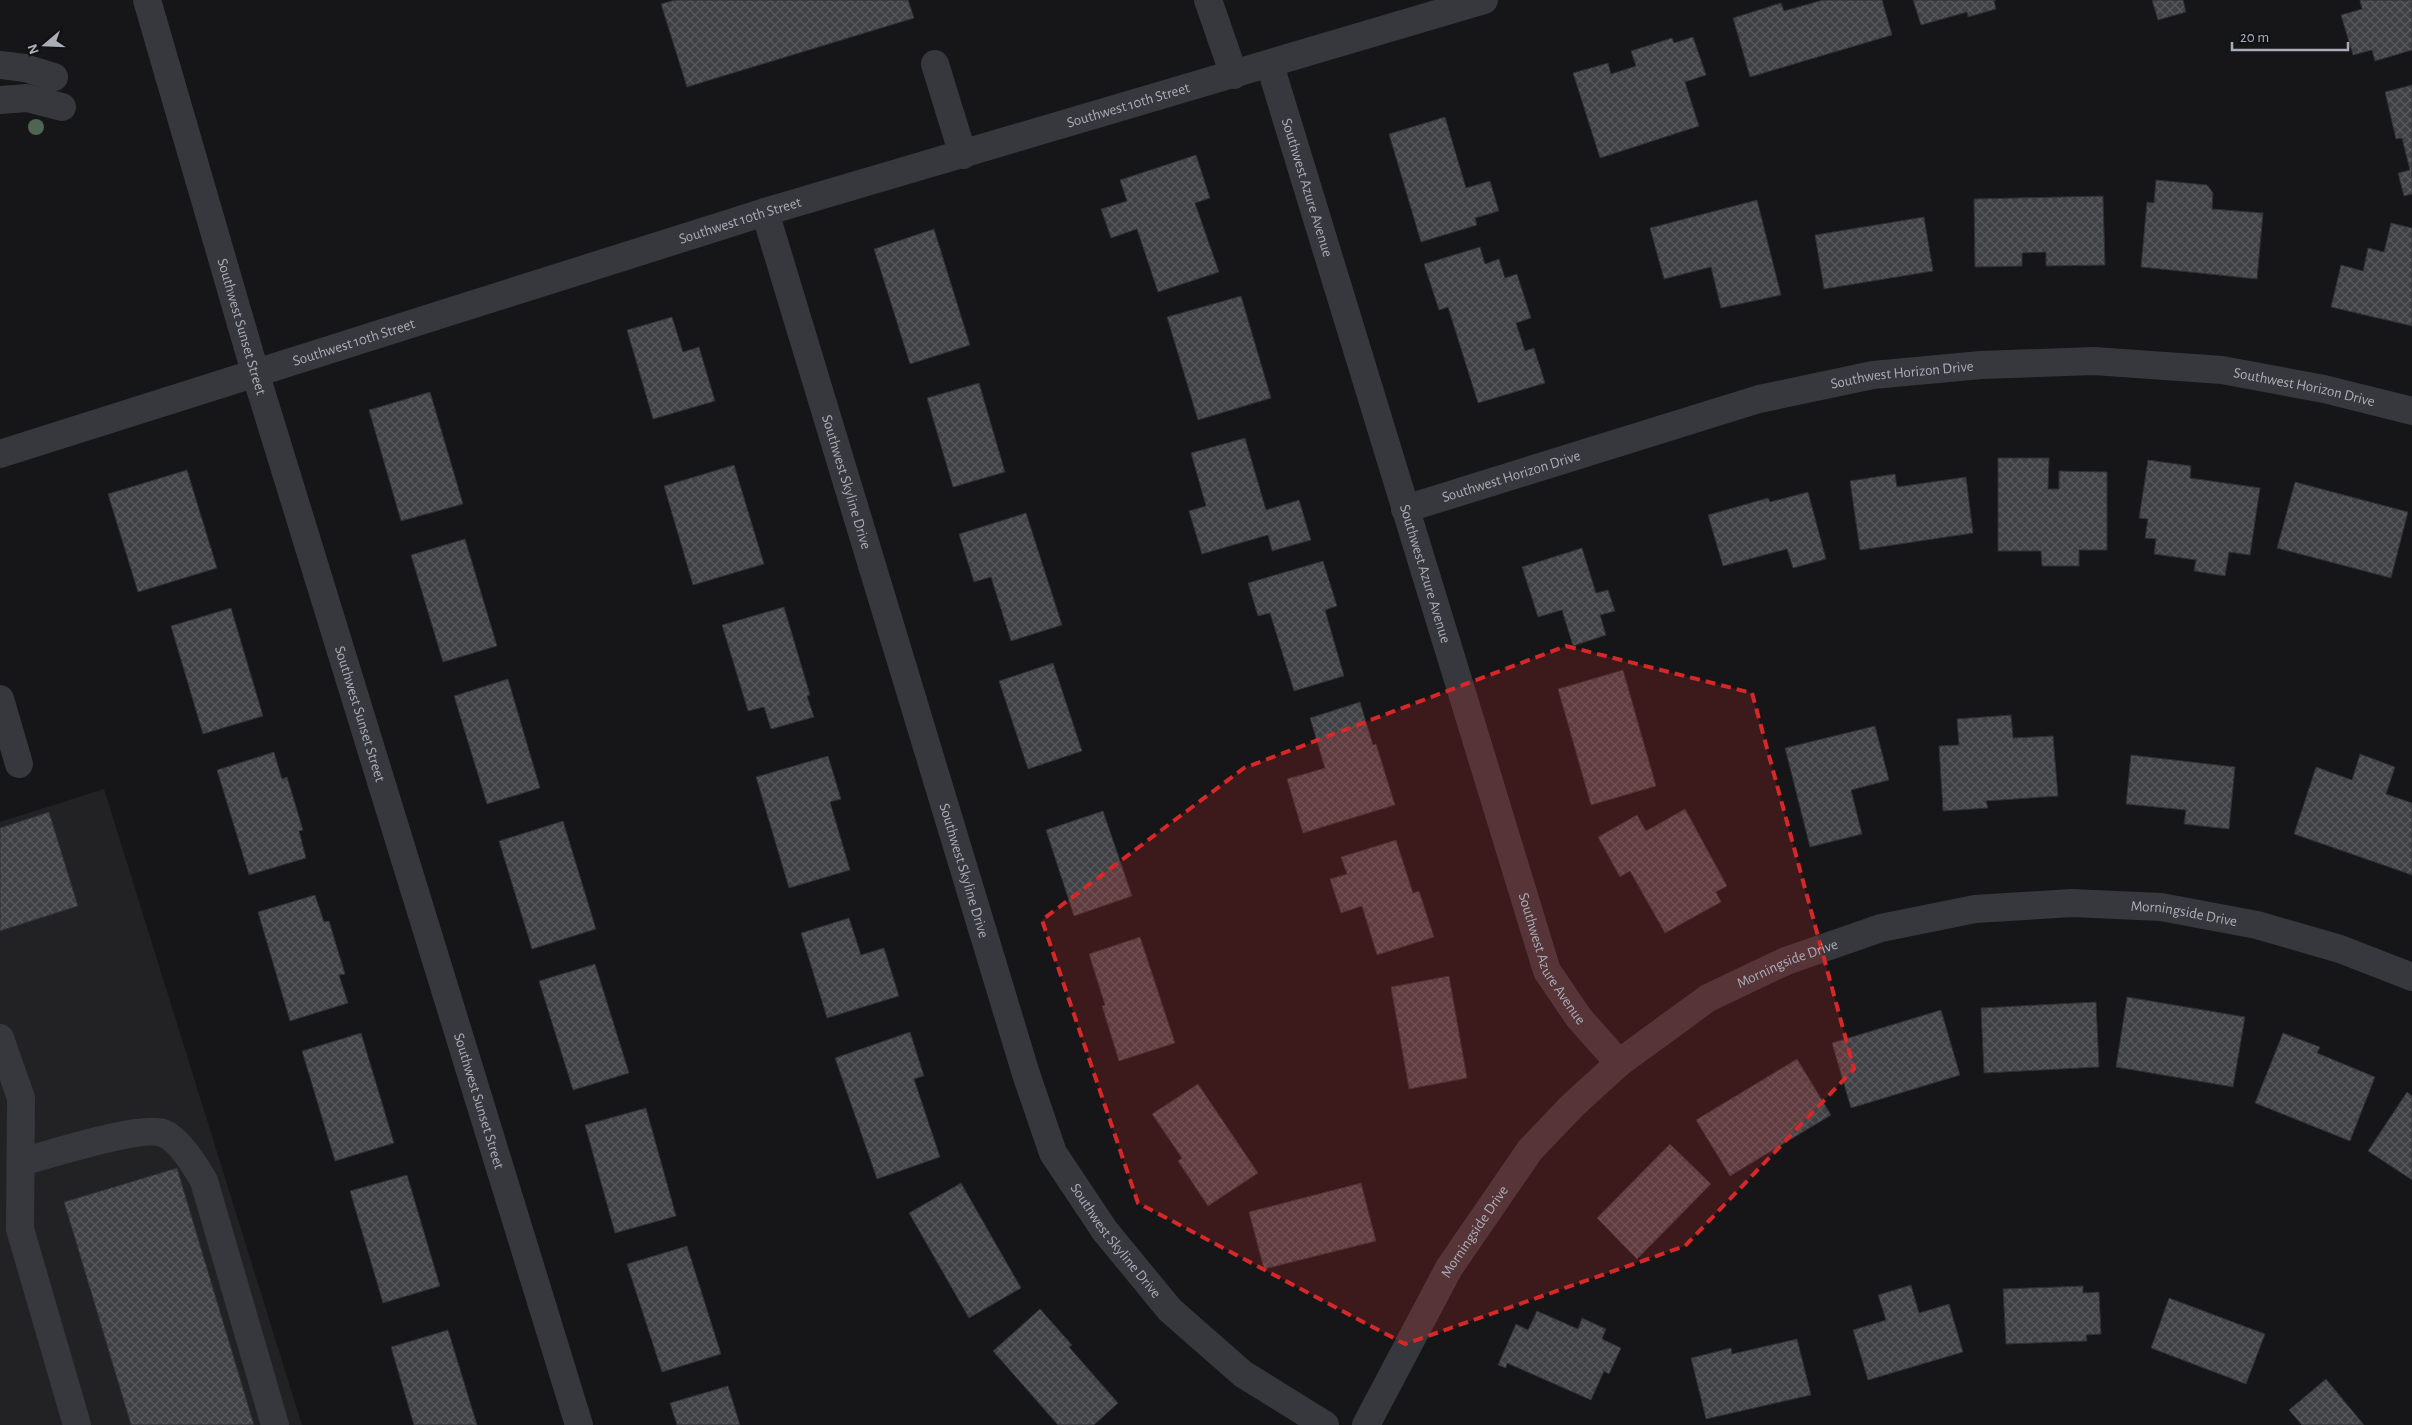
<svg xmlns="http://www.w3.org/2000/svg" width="2412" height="1425" font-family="'Alegreya Sans',sans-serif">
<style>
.built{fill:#222225}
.building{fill:url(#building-cross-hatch);stroke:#303034}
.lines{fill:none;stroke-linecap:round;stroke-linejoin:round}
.minor{stroke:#37383d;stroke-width:28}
.tree{fill:#506452}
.marked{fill:#d62828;fill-opacity:0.2;stroke:#d62828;stroke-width:4;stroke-dasharray:10 6;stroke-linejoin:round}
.labels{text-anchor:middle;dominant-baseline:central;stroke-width:4.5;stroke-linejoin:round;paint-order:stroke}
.street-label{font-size:15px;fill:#a8adb8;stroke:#111113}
</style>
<defs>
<pattern id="building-cross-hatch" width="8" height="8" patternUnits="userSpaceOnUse" patternTransform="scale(1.25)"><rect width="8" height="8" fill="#404145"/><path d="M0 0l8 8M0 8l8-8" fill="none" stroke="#595a5e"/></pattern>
</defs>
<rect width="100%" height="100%" fill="#161618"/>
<polygon class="built" points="104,789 302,1425 0,1425 0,822"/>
<g class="building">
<polygon points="675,0 908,0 914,18 687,87 661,4"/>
<polygon points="1823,0 1882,0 1892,35 1750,77 1733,18 1781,3 1784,11"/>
<polygon points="1913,0 1996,0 1994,1 1996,9 1968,17 1967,12 1921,25"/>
<polygon points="2152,0 2183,0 2186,12 2158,20"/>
<polygon points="2360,0 2412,0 2412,50 2375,61 2372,50 2353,55 2341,15 2362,9"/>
<polygon points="1693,37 1706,75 1685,82 1699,126 1600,158 1573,73 1608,63 1611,74 1636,66 1631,51 1672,38 1674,43"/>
<polygon points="2412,85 2412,194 2404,196 2398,173 2410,170 2402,138 2396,139 2385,92"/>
<polygon points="1445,117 1466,188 1490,181 1499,211 1475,218 1477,225 1421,242 1389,134"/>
<polygon points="1196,155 1210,198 1195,203 1219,272 1158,292 1137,229 1111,238 1101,209 1127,201 1120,180"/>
<polygon points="2156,180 2207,185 2213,193 2212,209 2263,213 2257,279 2141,267 2147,202 2154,203"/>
<polygon points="2103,196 2105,265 2046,266 2046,252 2022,253 2022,266 1975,267 1974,199"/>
<polygon points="1757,200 1781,295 1721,308 1711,267 1664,279 1650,228"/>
<polygon points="1924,217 1933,271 1824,289 1815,235"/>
<polygon points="2391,223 2412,228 2412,326 2331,307 2341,265 2363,271 2368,248 2384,252"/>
<polygon points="934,229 970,345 910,364 874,249"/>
<polygon points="1480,247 1485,264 1499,259 1505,278 1517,274 1531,318 1516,323 1525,351 1534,348 1545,383 1478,403 1448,307 1439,310 1424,264"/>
<polygon points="1241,296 1271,398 1198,420 1167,317"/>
<polygon points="672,317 683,352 699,347 715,401 653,419 627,330"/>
<polygon points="979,383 1005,472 953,487 927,398"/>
<polygon points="430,392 463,504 401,521 369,410"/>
<polygon points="1245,438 1266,510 1299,500 1311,540 1272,551 1268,535 1202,554 1189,511 1206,506 1191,453"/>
<polygon points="1998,458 2049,458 2048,489 2059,489 2059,471 2107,472 2107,550 2079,550 2079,566 2042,566 2041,551 1998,551"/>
<polygon points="2148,460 2191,466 2190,478 2260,488 2250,555 2229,552 2225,576 2194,571 2196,560 2154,554 2156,539 2145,538 2148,519 2139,518"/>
<polygon points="734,465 764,564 693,585 664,486"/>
<polygon points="187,470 217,568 138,592 108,494"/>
<polygon points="1895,474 1897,487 1966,477 1973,533 1860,550 1850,481"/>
<polygon points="2295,482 2408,512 2391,578 2277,548"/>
<polygon points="1808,492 1826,559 1793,568 1787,549 1723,566 1708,515 1768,498 1770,502"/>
<polygon points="1026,513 1062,625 1011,641 991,577 974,582 959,534"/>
<polygon points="465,539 497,646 443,662 411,555"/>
<polygon points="1582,548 1596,593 1608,590 1615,611 1600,615 1606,635 1573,646 1562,610 1538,617 1522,567"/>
<polygon points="1323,561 1337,606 1325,610 1344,676 1294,691 1270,613 1258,616 1248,583"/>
<polygon points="784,607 810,695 807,696 814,717 771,729 764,707 748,711 722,625"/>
<polygon points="231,608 263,716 203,734 171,626"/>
<polygon points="1053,663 1082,751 1028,769 999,681"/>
<polygon points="1623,670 1656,786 1591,805 1558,689"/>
<polygon points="508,679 540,788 487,804 454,696"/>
<polygon points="1360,702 1373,745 1376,744 1395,805 1303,833 1287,779 1325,768 1310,718"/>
<polygon points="2011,715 2013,738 2053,736 2058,796 1986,801 1988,808 1943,811 1939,746 1959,745 1957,719"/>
<polygon points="1875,726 1889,780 1851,790 1862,834 1810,847 1785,748"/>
<polygon points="274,752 282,779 287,777 303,830 299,831 306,858 249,875 217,770"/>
<polygon points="2360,754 2395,767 2386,794 2412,803 2412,875 2294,834 2316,767 2352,780"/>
<polygon points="2131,755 2235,767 2229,829 2184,824 2186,810 2126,804"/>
<polygon points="828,756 841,799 830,802 850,870 789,888 756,777"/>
<polygon points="1685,809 1727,886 1716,892 1721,902 1665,933 1630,871 1620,877 1598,837 1637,815 1646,831"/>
<polygon points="1103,811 1132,896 1074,916 1046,830"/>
<polygon points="49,812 78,906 0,931 0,828"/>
<polygon points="563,821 596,929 532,949 499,841"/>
<polygon points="1396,840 1413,893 1419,891 1434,937 1377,955 1362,906 1341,913 1330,879 1347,874 1341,857"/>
<polygon points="315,895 324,922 329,921 345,974 339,975 348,1003 290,1021 258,912"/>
<polygon points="849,918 861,955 884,948 899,996 827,1018 801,933"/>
<polygon points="1140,937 1175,1043 1119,1061 1102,1006 1105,1005 1089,954"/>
<polygon points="595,964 629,1073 573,1090 539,981"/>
<polygon points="1449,976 1467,1078 1409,1089 1391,987"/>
<polygon points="2127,997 2245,1017 2233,1087 2116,1067"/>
<polygon points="2096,1002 2099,1067 1984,1073 1981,1008"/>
<polygon points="1941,1010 1960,1075 1851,1108 1832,1043"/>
<polygon points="910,1032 924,1076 914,1079 940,1157 877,1179 835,1058"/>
<polygon points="361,1033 394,1143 335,1161 302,1051"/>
<polygon points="2283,1033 2320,1047 2317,1053 2375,1077 2350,1141 2255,1103"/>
<polygon points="1797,1059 1831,1115 1730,1176 1696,1120"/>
<polygon points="1198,1084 1258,1173 1208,1206 1178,1161 1182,1158 1152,1114"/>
<polygon points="2407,1092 2412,1096 2412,1180 2368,1151"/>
<polygon points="646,1108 676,1216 615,1233 585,1125"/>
<polygon points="1670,1144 1711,1184 1637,1259 1597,1218"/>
<polygon points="177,1168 254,1425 131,1425 64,1202"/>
<polygon points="407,1175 440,1286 383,1303 350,1191"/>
<polygon points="961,1183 1021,1288 969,1318 909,1213"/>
<polygon points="1361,1183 1376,1241 1264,1269 1249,1212"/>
<polygon points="687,1246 721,1354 662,1372 627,1264"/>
<polygon points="1911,1285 1919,1313 1949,1304 1963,1352 1868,1380 1853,1330 1886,1320 1878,1295"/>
<polygon points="2083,1286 2083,1293 2099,1292 2101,1334 2086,1335 2087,1341 2006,1344 2003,1289"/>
<polygon points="2169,1298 2265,1334 2246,1384 2151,1348"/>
<polygon points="1040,1309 1072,1345 1069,1347 1118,1403 1094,1425 1058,1425 993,1351"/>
<polygon points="1537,1311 1578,1329 1582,1318 1606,1329 1602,1339 1621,1348 1609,1374 1604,1371 1591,1400 1507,1363 1506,1368 1498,1365 1516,1324 1528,1330"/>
<polygon points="448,1330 477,1425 414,1425 391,1347"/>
<polygon points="1797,1339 1811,1395 1706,1419 1691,1358 1731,1348 1732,1354"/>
<polygon points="2326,1379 2364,1425 2302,1425 2289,1410"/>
<polygon points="728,1386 740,1425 677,1425 670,1403"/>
</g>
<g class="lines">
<g class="minor">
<path id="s1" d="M147,0L255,372L579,1425"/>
<polyline points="1208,0 1234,75"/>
<polyline points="935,64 963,155"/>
<polyline points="0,65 25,68 54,77"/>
<path id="s2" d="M1270,65L1547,971L1579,1018L1619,1063"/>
<polyline points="0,100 27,98 62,107"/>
<path id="s3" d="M765,212L1026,1074L1053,1153L1105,1231L1170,1310L1243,1374L1325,1425"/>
<path id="s4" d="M0,454L765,212L1484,0"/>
<path id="s5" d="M1405,509L1759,399L1873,375L1981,365L2094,361L2222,370L2324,389L2412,411"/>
<polyline points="0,699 19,764"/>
<polyline points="0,1038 21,1098 20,1229 77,1425"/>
<path d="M21,1162C48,1155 140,1125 163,1133C179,1139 196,1167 204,1181L275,1425"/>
<path id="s6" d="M1366,1425L1449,1268L1530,1150L1572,1106L1619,1063L1708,998L1786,961L1881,928L1975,909L2072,903L2161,907L2257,925L2340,949L2412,977"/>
</g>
</g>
<circle class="tree" cx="36" cy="127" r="8"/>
<path class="marked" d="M1566,646L1752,693L1854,1069L1685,1246L1405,1344L1138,1203L1042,920L1244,768Z"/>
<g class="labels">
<g class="street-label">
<text stroke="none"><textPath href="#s4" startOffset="1181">Southwest 10th Street</textPath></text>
<text stroke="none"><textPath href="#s2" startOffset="128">Southwest Azure Avenue</textPath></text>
<text stroke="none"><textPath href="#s4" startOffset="776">Southwest 10th Street</textPath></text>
<text stroke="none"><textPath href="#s1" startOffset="340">Southwest Sunset Street</textPath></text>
<text stroke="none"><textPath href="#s4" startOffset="371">Southwest 10th Street</textPath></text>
<text stroke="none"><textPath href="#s5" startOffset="516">Southwest Horizon Drive</textPath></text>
<text stroke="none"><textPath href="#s5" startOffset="921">Southwest Horizon Drive</textPath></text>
<text stroke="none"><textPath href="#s5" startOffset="111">Southwest Horizon Drive</textPath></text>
<text stroke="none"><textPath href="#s3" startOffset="282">Southwest Skyline Drive</textPath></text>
<text stroke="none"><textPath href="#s2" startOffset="532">Southwest Azure Avenue</textPath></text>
<text stroke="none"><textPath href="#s1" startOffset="745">Southwest Sunset Street</textPath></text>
<text stroke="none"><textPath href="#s3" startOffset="688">Southwest Skyline Drive</textPath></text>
<text stroke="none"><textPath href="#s6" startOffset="1048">Morningside Drive</textPath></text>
<text stroke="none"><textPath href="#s2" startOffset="938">Southwest Azure Avenue</textPath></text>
<text stroke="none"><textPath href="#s6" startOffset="642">Morningside Drive</textPath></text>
<text stroke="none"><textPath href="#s1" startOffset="1150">Southwest Sunset Street</textPath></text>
<text stroke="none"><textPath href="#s6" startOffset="222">Morningside Drive</textPath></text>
<text stroke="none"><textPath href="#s3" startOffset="1092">Southwest Skyline Drive</textPath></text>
</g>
</g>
<g transform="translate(45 45) rotate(251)" stroke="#111113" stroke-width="4" paint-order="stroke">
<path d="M0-4L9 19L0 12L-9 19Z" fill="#a8adb8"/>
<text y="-8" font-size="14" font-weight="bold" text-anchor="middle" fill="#a8adb8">N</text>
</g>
<path d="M2232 42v8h116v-8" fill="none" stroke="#a8adb8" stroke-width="2.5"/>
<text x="2240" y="42" font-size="15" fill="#a8adb8" stroke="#111113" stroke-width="4" paint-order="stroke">20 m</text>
</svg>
